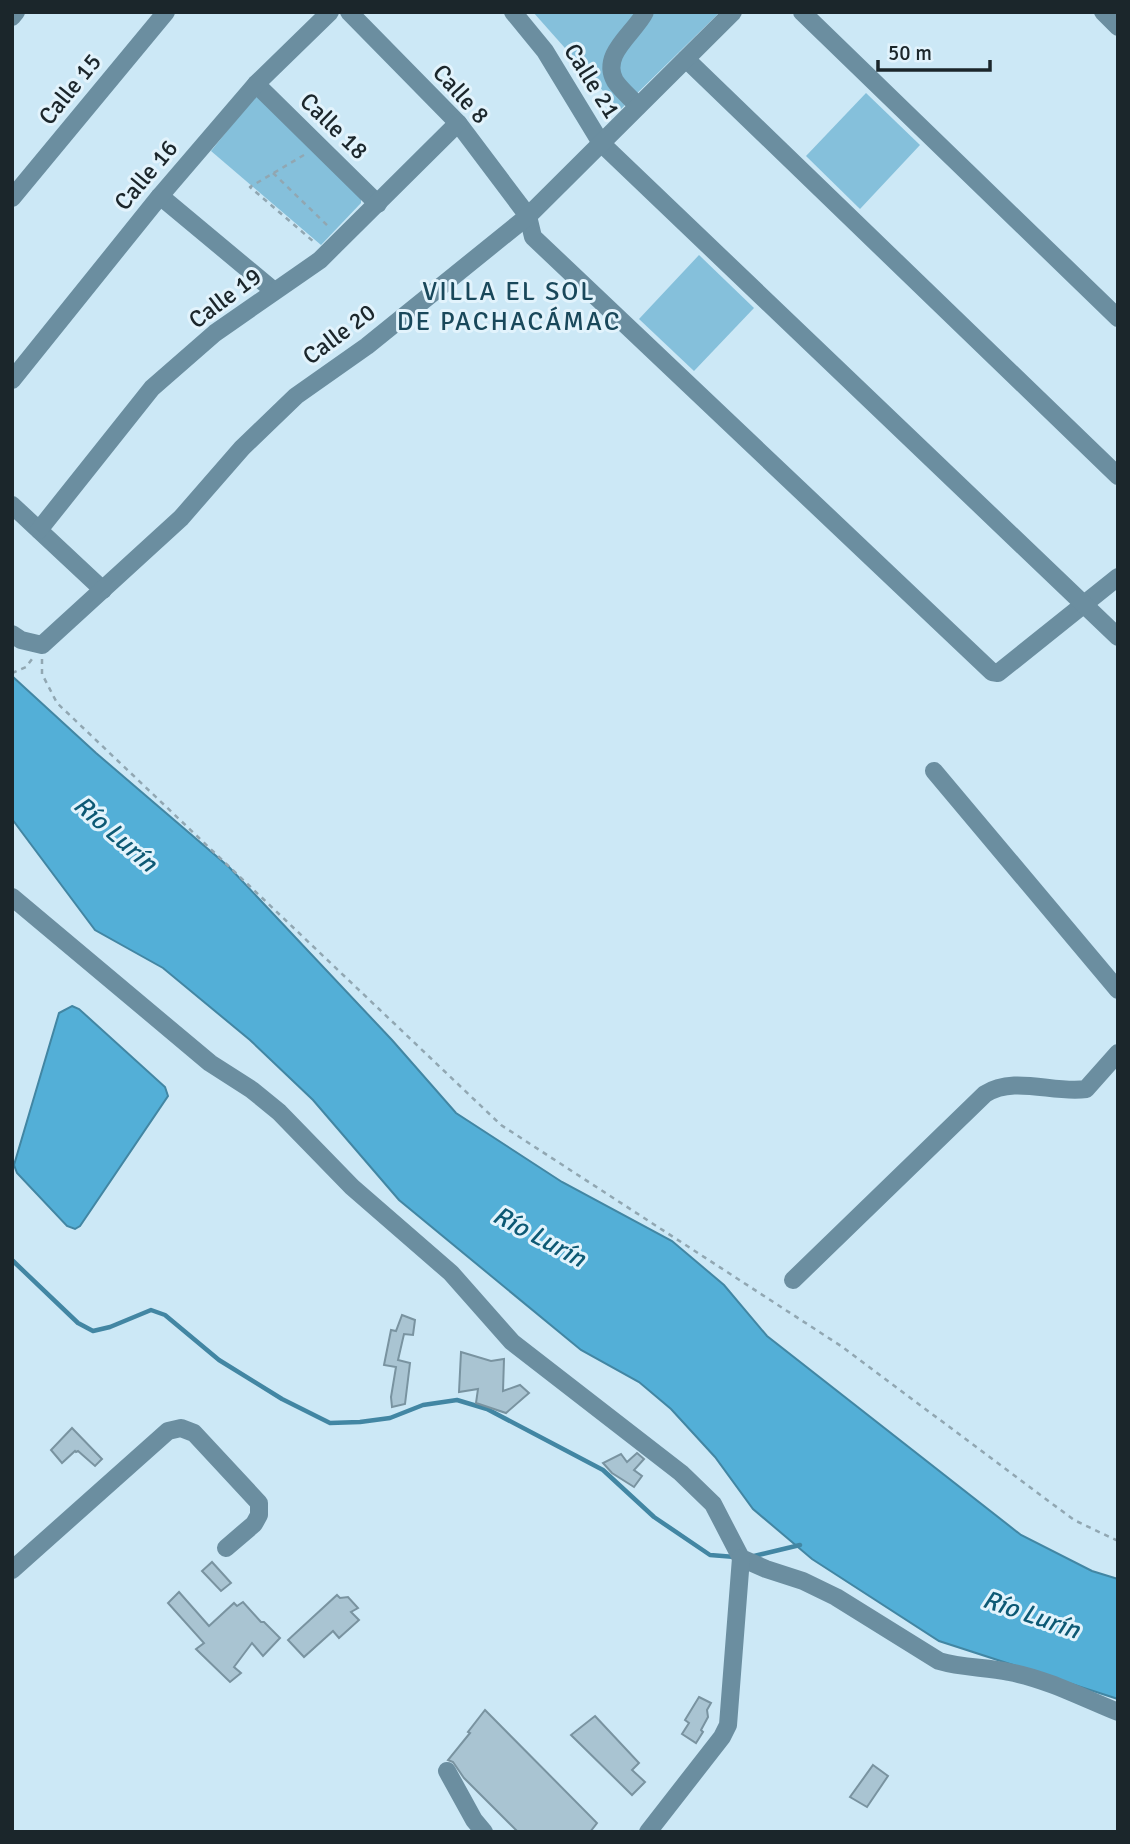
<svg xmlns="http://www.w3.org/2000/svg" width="1130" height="1844" font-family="Signika,sans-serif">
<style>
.green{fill:#85c0db}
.water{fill:#53afd7;stroke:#4286a3;stroke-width:2}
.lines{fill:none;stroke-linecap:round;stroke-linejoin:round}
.stream{stroke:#4286a3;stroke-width:4.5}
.building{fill:#a9c4d2;stroke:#7993a0;stroke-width:2}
.path{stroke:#91a7b2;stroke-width:2.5;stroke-dasharray:5 5;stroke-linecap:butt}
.minor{stroke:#6b8ea0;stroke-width:18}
.labels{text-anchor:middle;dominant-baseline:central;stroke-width:6;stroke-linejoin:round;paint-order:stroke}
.street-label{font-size:24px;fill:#1b262b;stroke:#e2f3fc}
.neighbourhood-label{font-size:26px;letter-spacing:2px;fill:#19485b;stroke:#e2f3fc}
.water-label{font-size:26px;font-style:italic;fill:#0d5974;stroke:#e2f3fc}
</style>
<rect width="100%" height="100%" fill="#cce8f6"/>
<g class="green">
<polygon points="533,12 720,12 620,110"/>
<polygon points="866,93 920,145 860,209 806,156"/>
<polygon points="256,95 361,196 361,203 321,245 211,151"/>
<polygon points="699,255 754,308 694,371 639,319"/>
</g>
<g class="water">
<polygon points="12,676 96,753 229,867 392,1040 456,1113 562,1182 672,1241 724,1285 767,1336 1021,1535 1092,1571 1118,1579 1118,1699 939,1641 812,1559 753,1509 715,1457 671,1409 639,1382 581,1350 399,1200 313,1100 250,1040 163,968 95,930 12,819"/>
<polygon points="72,1006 79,1009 165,1087 168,1096 80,1226 75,1229 67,1226 17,1173 14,1165 59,1013"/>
</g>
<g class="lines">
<g class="stream">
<polyline points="12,1260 78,1323 93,1331 110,1327 151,1310 165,1315 219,1360 282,1399 330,1423 360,1422 390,1418 423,1405 457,1400 487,1409 603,1470 654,1517 710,1555 735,1557"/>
<polyline points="754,1556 800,1545"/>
</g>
</g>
<g class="building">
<polygon points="402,1315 415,1320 413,1335 404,1334 398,1360 410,1363 405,1404 392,1407 391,1397 396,1367 384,1365 391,1330 396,1331"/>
<polygon points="461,1352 491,1361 504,1359 503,1391 520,1385 529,1393 506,1413 476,1403 478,1389 459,1392"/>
<polygon points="72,1428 102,1459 95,1466 78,1451 76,1452 75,1451 62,1463 51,1450"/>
<polygon points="637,1453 644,1459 634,1470 642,1476 634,1487 612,1473 603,1463 621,1454 627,1462"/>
<polygon points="212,1562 231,1583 221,1591 202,1571"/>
<polygon points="179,1592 209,1626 234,1603 237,1606 243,1602 261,1622 264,1622 280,1638 263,1656 252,1643 234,1667 241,1673 230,1682 196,1649 204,1643 168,1603"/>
<polygon points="337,1595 340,1598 348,1597 358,1608 351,1612 359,1620 339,1638 333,1631 304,1657 288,1640"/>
<polygon points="699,1697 711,1703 707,1710 708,1717 701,1730 703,1732 696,1743 682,1734 689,1723 685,1720"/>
<polygon points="485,1710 597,1823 590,1832 518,1832 464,1778 453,1762 448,1760 470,1733 468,1732"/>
<polygon points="595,1716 639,1763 632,1770 645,1782 632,1795 571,1735"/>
<polygon points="873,1765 888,1776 867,1807 850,1797"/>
</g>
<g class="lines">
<g class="path">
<polyline points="304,155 250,187 314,242"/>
<polyline points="273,173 329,227"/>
<polyline points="42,659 42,674 57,703 501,1125 841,1346 1074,1520 1118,1541"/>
<polyline points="12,673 26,667 32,659"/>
</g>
<g class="minor">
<polyline points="349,12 458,123 528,216 533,237 992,672 998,673 1118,577"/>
<polyline points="513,12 545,51 601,143 1118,637"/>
<polyline points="802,12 1118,318"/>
<polyline points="1103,12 1118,27"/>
<polyline points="12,17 16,12"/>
<polyline points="686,59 1118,476"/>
<polyline points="256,84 378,204"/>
<path d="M638,106C631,98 621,90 615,81C600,54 635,33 645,12"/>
<polyline points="160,196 274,291"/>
<polyline points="12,198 166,12"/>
<polyline points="12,380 160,196 256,84 330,12"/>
<polyline points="12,505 103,590"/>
<polyline points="39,530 152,388 215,333 320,260 458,123"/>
<polyline points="12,634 21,640 42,645 181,518 242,448 296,396 367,346 528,216 733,12"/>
<polyline points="934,771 1118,990"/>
<path d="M12,897L210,1063L252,1090L279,1112L352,1187L451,1273L512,1342L681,1473L713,1504L741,1558L766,1569L803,1581L836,1597L939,1661C962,1668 986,1667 1009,1672C1047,1679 1083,1698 1118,1712"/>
<path d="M793,1280L985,1094C1014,1075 1054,1094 1086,1089L1118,1053"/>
<polyline points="12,1570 168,1431 181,1428 194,1433 259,1503 259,1515 254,1524 226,1548"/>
<polyline points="447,1771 474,1820 484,1832"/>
<polyline points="648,1832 722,1737 728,1725 741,1558"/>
</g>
</g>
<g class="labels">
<g class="street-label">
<text transform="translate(592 81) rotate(58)">Calle 21</text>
<text transform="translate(70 89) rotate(-51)">Calle 15</text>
<text transform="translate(461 94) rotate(48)">Calle 8</text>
<text transform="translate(334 126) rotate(44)">Calle 18</text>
<text transform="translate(146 175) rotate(-50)">Calle 16</text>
<text transform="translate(225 298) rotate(-37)">Calle 19</text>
<text transform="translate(339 334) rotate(-37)">Calle 20</text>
</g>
<g class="neighbourhood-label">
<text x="509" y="292">VILLA EL SOL<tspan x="509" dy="30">DE PACHACÁMAC</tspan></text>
</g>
<g class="water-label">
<text transform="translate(115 834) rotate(41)">Río Lurín</text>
<text transform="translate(539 1237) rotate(28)">Río Lurín</text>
<text transform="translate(1031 1615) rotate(19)">Río Lurín</text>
</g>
</g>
<rect width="1130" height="1844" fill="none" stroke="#1b262b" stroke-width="28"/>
<path d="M878 60v10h112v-10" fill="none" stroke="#1b262b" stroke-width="3.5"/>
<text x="888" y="60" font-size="21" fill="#1b262b" stroke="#e2f3fc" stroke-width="5" paint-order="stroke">50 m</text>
</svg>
